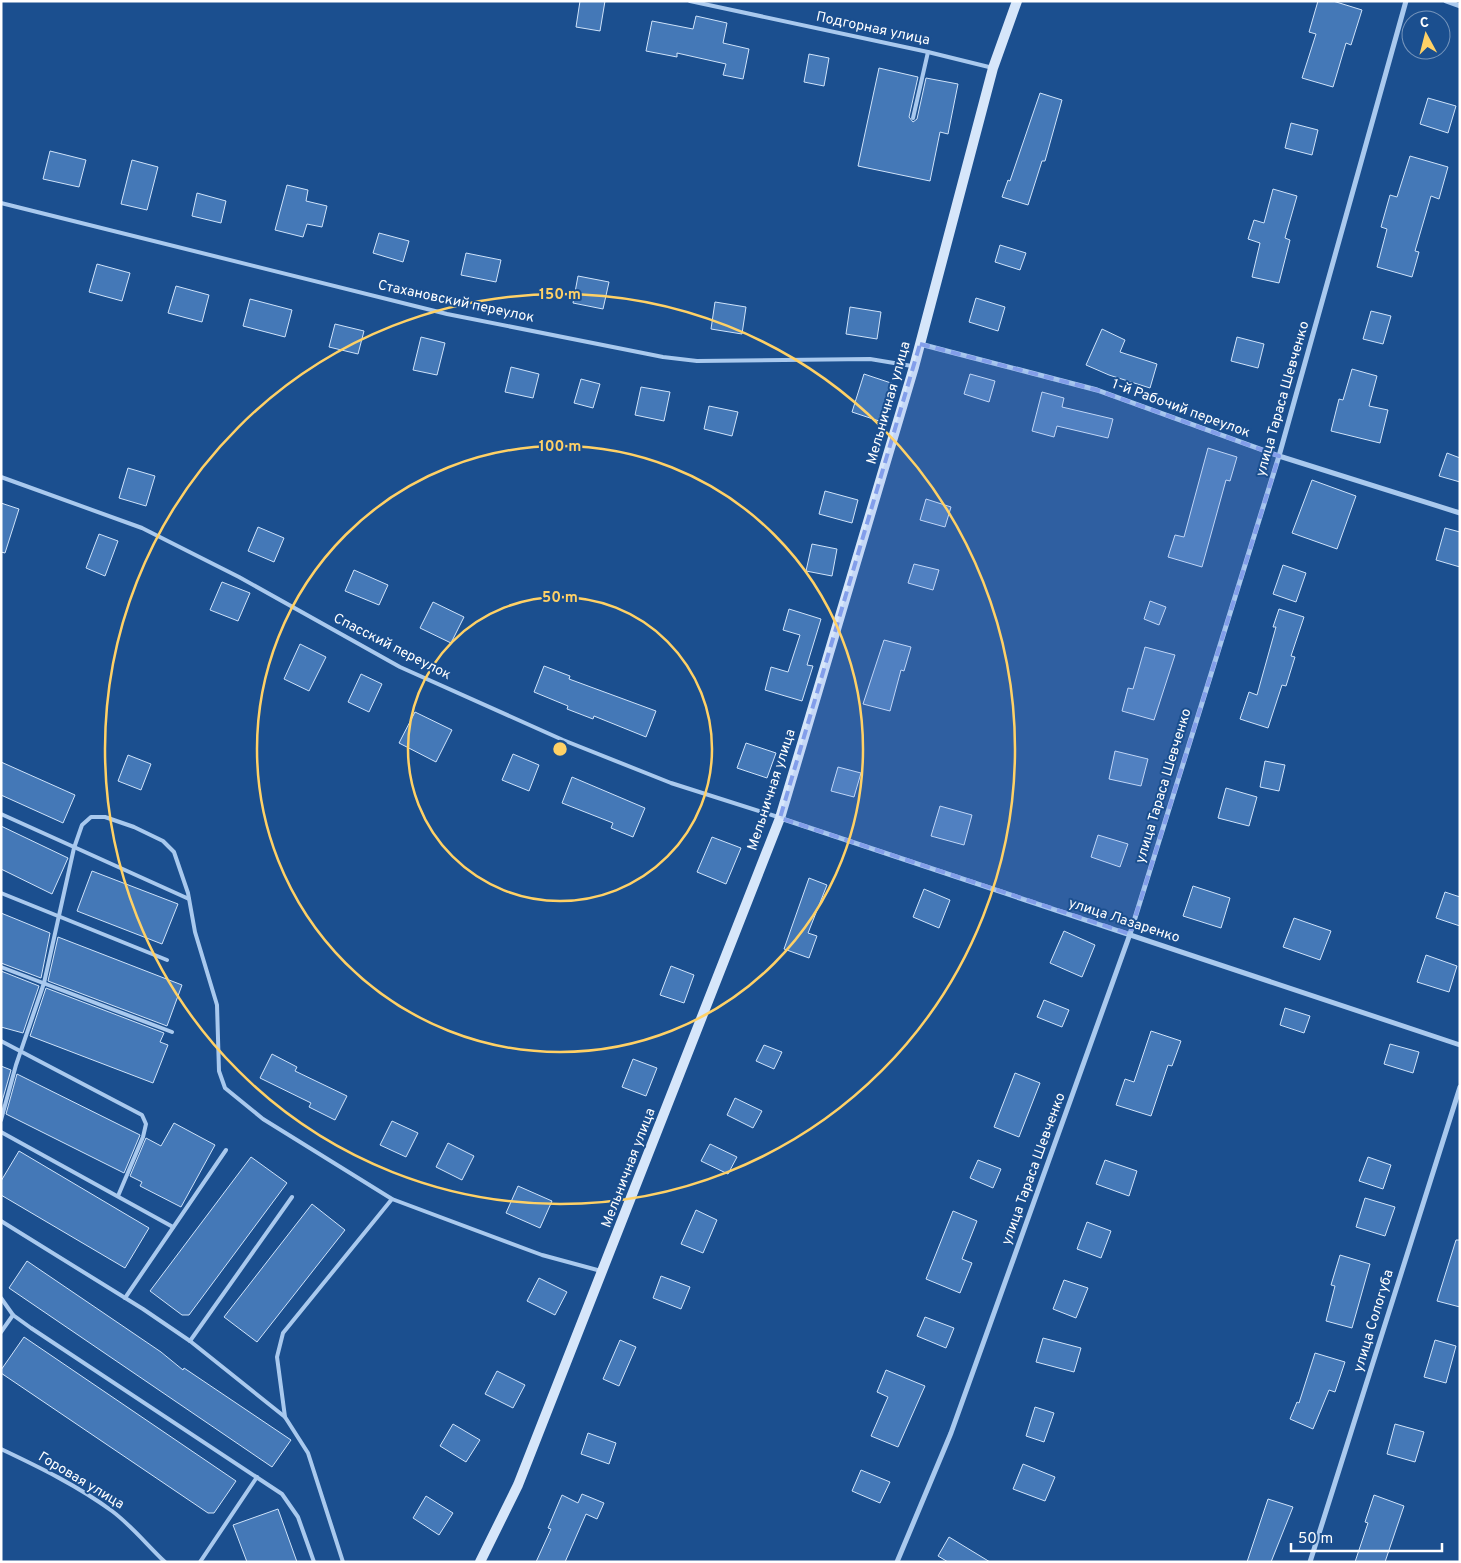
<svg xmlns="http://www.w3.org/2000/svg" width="1461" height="1563" font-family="Overpass,sans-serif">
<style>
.building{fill:#4478b7;stroke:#cfe3fa}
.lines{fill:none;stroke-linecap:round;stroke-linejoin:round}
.service{stroke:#a9c9ee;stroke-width:4}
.minor{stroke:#a9c9ee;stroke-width:5}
.secondary{stroke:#d6e6fa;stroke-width:10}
.marked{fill:#839eea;fill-opacity:0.2;stroke:#839eea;stroke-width:4;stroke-dasharray:10 6;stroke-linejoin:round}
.ring{fill:none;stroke:#ffd166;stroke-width:2.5}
.labels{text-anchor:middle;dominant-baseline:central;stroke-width:4;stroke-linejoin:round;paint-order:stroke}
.street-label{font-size:14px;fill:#fff;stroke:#1b4f8f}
.centre{fill:#ffd166;stroke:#1b4f8f;stroke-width:2.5}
.ring-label{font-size:15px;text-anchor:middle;font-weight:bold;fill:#ffd166;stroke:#1b4f8f;stroke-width:4;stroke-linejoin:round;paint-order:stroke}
</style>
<rect width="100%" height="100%" fill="#1b4f8f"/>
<g class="building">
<polygon points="580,1 605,1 600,31 576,27"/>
<polygon points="1318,1 1333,1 1362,10 1351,45 1346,43 1333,87 1302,78 1316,34 1309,32"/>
<polygon points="696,16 727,23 723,43 749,49 743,79 723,75 726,64 677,53 677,57 646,51 652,21 693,29"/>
<polygon points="809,54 829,58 824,86 804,82"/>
<polygon points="879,68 918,77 909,117 913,122 917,119 926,78 958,84 948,134 940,132 930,181 858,166"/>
<polygon points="1040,93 1062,100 1045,161 1042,161 1028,205 1002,197 1008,180 1010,181"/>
<polygon points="1428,98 1456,106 1448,133 1420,124"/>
<polygon points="1291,123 1318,130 1312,155 1285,148"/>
<polygon points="50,151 86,160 79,187 43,179"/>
<polygon points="1410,156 1448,167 1439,199 1431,196 1415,251 1419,252 1412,277 1377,267 1387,229 1381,227 1390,195 1397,197"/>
<polygon points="132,160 158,167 147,210 121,204"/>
<polygon points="287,185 308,190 306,201 327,206 322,227 307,224 303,237 275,230"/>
<polygon points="1273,189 1297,196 1285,238 1290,240 1279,283 1252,277 1260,243 1248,239 1254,220 1264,223"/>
<polygon points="197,193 226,201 221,223 192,216"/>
<polygon points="379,233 409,241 403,262 373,253"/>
<polygon points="1000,245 1026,253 1020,270 995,262"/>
<polygon points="466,253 501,260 496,282 461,275"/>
<polygon points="97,264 130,273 122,301 89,292"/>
<polygon points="578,276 609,282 603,309 573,303"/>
<polygon points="176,286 209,295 202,322 168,313"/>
<polygon points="976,298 1005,307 998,331 969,322"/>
<polygon points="250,299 292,310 285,337 243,326"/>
<polygon points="715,302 746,307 742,334 711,329"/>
<polygon points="850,307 881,312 877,339 846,334"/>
<polygon points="1371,311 1391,316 1383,344 1363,339"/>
<polygon points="335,324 364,331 358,354 329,347"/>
<polygon points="1102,329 1125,340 1120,352 1157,364 1150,388 1109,375 1086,365"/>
<polygon points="421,337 445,343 437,375 413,370"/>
<polygon points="1237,337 1264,344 1258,368 1231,361"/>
<polygon points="511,367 539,374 533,398 505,392"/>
<polygon points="1352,369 1377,376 1369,406 1388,410 1380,443 1331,431 1339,399 1343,400"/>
<polygon points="864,374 894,384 882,422 852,412"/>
<polygon points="970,374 995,381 989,402 964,394"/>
<polygon points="581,379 600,384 593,408 574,403"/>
<polygon points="641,387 670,392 664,421 635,415"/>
<polygon points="1042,392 1064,398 1062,407 1113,419 1108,438 1057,426 1054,437 1032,431"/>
<polygon points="709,406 738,412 732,436 704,429"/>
<polygon points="1208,448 1237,457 1230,481 1226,480 1202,567 1168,557 1175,535 1184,537"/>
<polygon points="1447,453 1460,458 1460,482 1439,476"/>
<polygon points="128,468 155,476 146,506 119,498"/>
<polygon points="1312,480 1356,496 1337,549 1292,533"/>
<polygon points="825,491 858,500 852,523 819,514"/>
<polygon points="926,499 951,507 945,527 920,520"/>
<polygon points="1,503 19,509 5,553 1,552"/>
<polygon points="258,527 284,538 274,562 248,551"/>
<polygon points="1445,528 1460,532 1460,567 1436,560"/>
<polygon points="99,534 118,541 105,576 86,568"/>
<polygon points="812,544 837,549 832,576 806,571"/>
<polygon points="914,564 939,570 933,590 908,583"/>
<polygon points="1283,565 1306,573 1296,602 1273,594"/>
<polygon points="354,570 388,585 379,605 345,591"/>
<polygon points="222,582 250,593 238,621 210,610"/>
<polygon points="1150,601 1166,607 1159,625 1144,619"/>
<polygon points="433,602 464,617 451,643 420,628"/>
<polygon points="789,609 821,619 807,665 813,666 802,701 765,690 771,667 788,672 800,635 783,630"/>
<polygon points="1279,609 1304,617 1291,656 1295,657 1286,686 1282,685 1268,728 1240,719 1249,692 1257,695 1276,627 1273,627"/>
<polygon points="884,640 911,647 904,671 901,670 890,711 863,704"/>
<polygon points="300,644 326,657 309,691 284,679"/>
<polygon points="1145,647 1175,655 1154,720 1122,711 1128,688 1133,689"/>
<polygon points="544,666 570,676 569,679 656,711 646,737 594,716 593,719 567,709 568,706 534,692"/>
<polygon points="361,674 382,684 369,712 348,702"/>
<polygon points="415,712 452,730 436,762 399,743"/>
<polygon points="746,743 776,753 767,778 737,768"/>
<polygon points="1115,751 1148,759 1141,786 1109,779"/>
<polygon points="513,754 539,765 529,791 502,780"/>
<polygon points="128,755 151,764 141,790 118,781"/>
<polygon points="1265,761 1285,765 1279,791 1260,787"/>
<polygon points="1,762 75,795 63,823 1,795"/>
<polygon points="838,767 861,773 854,797 831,791"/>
<polygon points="572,777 645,808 633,837 611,828 613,823 562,803"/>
<polygon points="1226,788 1257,797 1249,826 1218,818"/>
<polygon points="940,806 972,815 964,845 931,836"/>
<polygon points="1,826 68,858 52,894 1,869"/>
<polygon points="1098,835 1128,844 1120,867 1091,857"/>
<polygon points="712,837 741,848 726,884 697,872"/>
<polygon points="92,871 178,904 162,944 77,911"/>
<polygon points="809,878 827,885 808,933 817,936 809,958 784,949"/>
<polygon points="1193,886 1230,898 1221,928 1183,916"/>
<polygon points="924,889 950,900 939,928 913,917"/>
<polygon points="1445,892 1460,897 1460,926 1436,918"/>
<polygon points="1,913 50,933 41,978 1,963"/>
<polygon points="1294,918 1331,931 1320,960 1283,947"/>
<polygon points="1064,931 1095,945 1082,977 1050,963"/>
<polygon points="58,937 182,985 167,1026 48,981"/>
<polygon points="1426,955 1457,966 1449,992 1417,982"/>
<polygon points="671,966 694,975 684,1003 660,995"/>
<polygon points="1,971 39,986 23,1033 1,1027"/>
<polygon points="46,988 164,1033 160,1042 168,1045 153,1083 30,1036"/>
<polygon points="1044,1000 1069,1010 1062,1027 1037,1017"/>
<polygon points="1285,1008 1310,1016 1304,1033 1280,1025"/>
<polygon points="1151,1031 1181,1041 1172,1066 1168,1065 1151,1116 1116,1105 1125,1079 1134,1082"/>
<polygon points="1390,1044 1419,1052 1413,1073 1384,1064"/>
<polygon points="764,1045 782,1052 774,1069 756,1061"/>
<polygon points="272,1054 297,1067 295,1071 347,1096 335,1120 309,1107 311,1103 260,1078"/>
<polygon points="633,1059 657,1068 646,1096 622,1087"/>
<polygon points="1,1066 11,1070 1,1105"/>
<polygon points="1015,1073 1040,1083 1019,1137 994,1127"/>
<polygon points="17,1074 140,1135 124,1173 6,1114"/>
<polygon points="735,1098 762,1111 753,1128 727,1115"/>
<polygon points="392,1121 418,1133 406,1157 380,1145"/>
<polygon points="174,1123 215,1145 181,1207 140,1186 142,1182 130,1176 146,1138 161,1146"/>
<polygon points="448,1143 474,1156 462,1180 436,1167"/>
<polygon points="710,1144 737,1157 728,1174 701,1161"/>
<polygon points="19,1151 149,1228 125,1268 1,1195 1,1181"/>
<polygon points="251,1157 287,1183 189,1315 182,1315 150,1291"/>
<polygon points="1368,1157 1391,1165 1383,1189 1359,1181"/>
<polygon points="978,1160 1001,1169 993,1188 970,1178"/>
<polygon points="1105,1160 1137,1171 1129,1196 1096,1184"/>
<polygon points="518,1186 552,1201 540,1228 506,1213"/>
<polygon points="1365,1198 1395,1207 1385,1236 1356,1227"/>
<polygon points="312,1204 345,1230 257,1342 224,1317"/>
<polygon points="696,1210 717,1220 703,1253 681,1244"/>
<polygon points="953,1211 977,1221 962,1259 972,1263 960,1293 926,1279"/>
<polygon points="1087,1222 1111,1231 1101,1258 1077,1249"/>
<polygon points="1456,1240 1460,1240 1460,1307 1437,1301"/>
<polygon points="1340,1255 1370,1264 1352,1328 1326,1321 1335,1286 1331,1285"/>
<polygon points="27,1261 161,1352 183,1370 184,1368 291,1440 272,1467 9,1288"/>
<polygon points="661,1276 690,1287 681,1309 653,1298"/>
<polygon points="539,1278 567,1292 555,1315 527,1301"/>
<polygon points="1064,1280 1088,1288 1076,1318 1053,1309"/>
<polygon points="925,1317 954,1328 946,1348 917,1336"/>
<polygon points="24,1337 236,1481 214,1513 208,1513 1,1373 1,1370"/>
<polygon points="1043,1338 1081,1348 1074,1372 1036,1362"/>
<polygon points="620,1340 636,1347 619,1386 603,1379"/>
<polygon points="1435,1340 1456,1346 1446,1383 1424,1377"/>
<polygon points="1315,1353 1345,1362 1335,1392 1329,1390 1313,1429 1290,1419 1297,1402 1299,1403"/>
<polygon points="886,1370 925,1386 898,1447 871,1436 888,1397 877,1392"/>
<polygon points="497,1371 525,1385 513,1408 485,1394"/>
<polygon points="1035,1407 1054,1413 1044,1442 1026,1436"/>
<polygon points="453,1424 480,1440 466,1462 440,1446"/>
<polygon points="1395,1424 1424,1432 1415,1462 1387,1454"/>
<polygon points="588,1433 616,1443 609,1464 581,1454"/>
<polygon points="1023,1464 1055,1477 1045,1501 1013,1489"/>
<polygon points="861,1470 890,1482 880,1503 852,1491"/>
<polygon points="582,1494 604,1503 597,1519 586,1514 565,1562 536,1562 551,1529 548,1528 562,1495 578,1503"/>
<polygon points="1374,1495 1404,1506 1385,1562 1355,1562 1368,1523 1365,1522"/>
<polygon points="426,1496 453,1513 439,1535 413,1518"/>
<polygon points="1268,1499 1293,1507 1271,1562 1247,1562"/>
<polygon points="278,1509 297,1562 247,1562 233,1525"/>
<polygon points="949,1537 990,1562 948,1562 938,1556"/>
</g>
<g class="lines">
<g class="service">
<polyline points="690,1 928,52 993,68"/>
<polyline points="913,118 928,52"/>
<polyline points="1,203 447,314 663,357 697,361 870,359 912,366"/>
<polyline points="1,477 142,528 239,577 400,667 563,740 671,783 778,817"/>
<polyline points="1,814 189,899"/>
<polyline points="1,893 167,960"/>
<polyline points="1,967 172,1032"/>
<polyline points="1,1041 142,1115 146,1124 143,1137 118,1196"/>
<polyline points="1,1120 16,1065 44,983 74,848 82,825 91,817 105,817 134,827 163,841 174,852 188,893 195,932 217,1005 219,1071 225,1088 263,1119 392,1199 542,1255 601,1271"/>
<polyline points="1,1132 173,1227"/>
<polyline points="1,1221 143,1309 190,1341 285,1417 308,1453 343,1562"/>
<polyline points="1,1298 13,1315 31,1328 282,1494 298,1517 314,1562"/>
<polyline points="125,1298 226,1150"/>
<polyline points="1,1332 13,1315"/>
<polyline points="190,1341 292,1197"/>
<polyline points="285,1417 277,1357 283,1333 392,1199"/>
<path d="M1,1449C39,1467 78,1486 112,1511C132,1526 147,1545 165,1562"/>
<polyline points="200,1562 257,1477"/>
</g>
<g class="minor">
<polyline points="1446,1 1460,6"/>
<polyline points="920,344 1097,390 1279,456 1460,513"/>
<polyline points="780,818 1460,1045"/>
<polyline points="897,1562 951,1433 1130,934 1279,456 1406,1"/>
<polyline points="1310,1562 1460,1087"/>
</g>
<polyline class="secondary" points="480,1562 518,1485 780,818 914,367 993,68 1017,1"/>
</g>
<path class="marked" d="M920,344L1097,390L1279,456L1130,934L780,818Z"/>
<g class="ring">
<circle cx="560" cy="749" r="152"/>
<circle cx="560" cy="749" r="303"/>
<circle cx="560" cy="749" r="455"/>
</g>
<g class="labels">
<g class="street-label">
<text transform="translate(873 29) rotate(12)">Подгорная улица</text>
<text transform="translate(456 302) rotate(12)">Стахановский переулок</text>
<text transform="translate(1283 399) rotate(-74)">улица Тараса Шевченко</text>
<text transform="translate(889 403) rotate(-74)">Мельничная улица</text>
<text transform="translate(1181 409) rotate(20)">1-й Рабочий переулок</text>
<text transform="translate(392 647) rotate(27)">Спасский переулок</text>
<text transform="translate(1164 786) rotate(-73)">улица Тараса Шевченко</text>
<text transform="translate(772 790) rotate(-72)">Мельничная улица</text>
<text transform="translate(1124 921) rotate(18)">улица Лазаренко</text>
<text transform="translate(629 1168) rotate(-69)">Мельничная улица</text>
<text transform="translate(1034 1169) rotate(-70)">улица Тараса Шевченко</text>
<text transform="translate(1374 1321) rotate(-73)">улица Сологуба</text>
<text transform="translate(81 1481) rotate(31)">Горовая улица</text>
</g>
</g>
<circle cx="560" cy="749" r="8" class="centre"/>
<g class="ring-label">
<text x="560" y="299">150 m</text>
<text x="560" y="451">100 m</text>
<text x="560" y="602">50 m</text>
</g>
<rect width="1461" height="1563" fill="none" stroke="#ffffff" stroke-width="5"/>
<g transform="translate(1426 35) rotate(353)"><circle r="24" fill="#1b4f8f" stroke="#7695bc"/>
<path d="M0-4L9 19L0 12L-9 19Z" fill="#ffd166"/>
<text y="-8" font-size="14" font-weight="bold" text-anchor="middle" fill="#ffffff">С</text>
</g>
<path d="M1291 1543v8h151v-8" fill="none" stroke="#ffffff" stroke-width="2.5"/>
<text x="1298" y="1543" font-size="15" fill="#ffffff" stroke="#1b4f8f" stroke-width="4" paint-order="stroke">50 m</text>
</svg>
